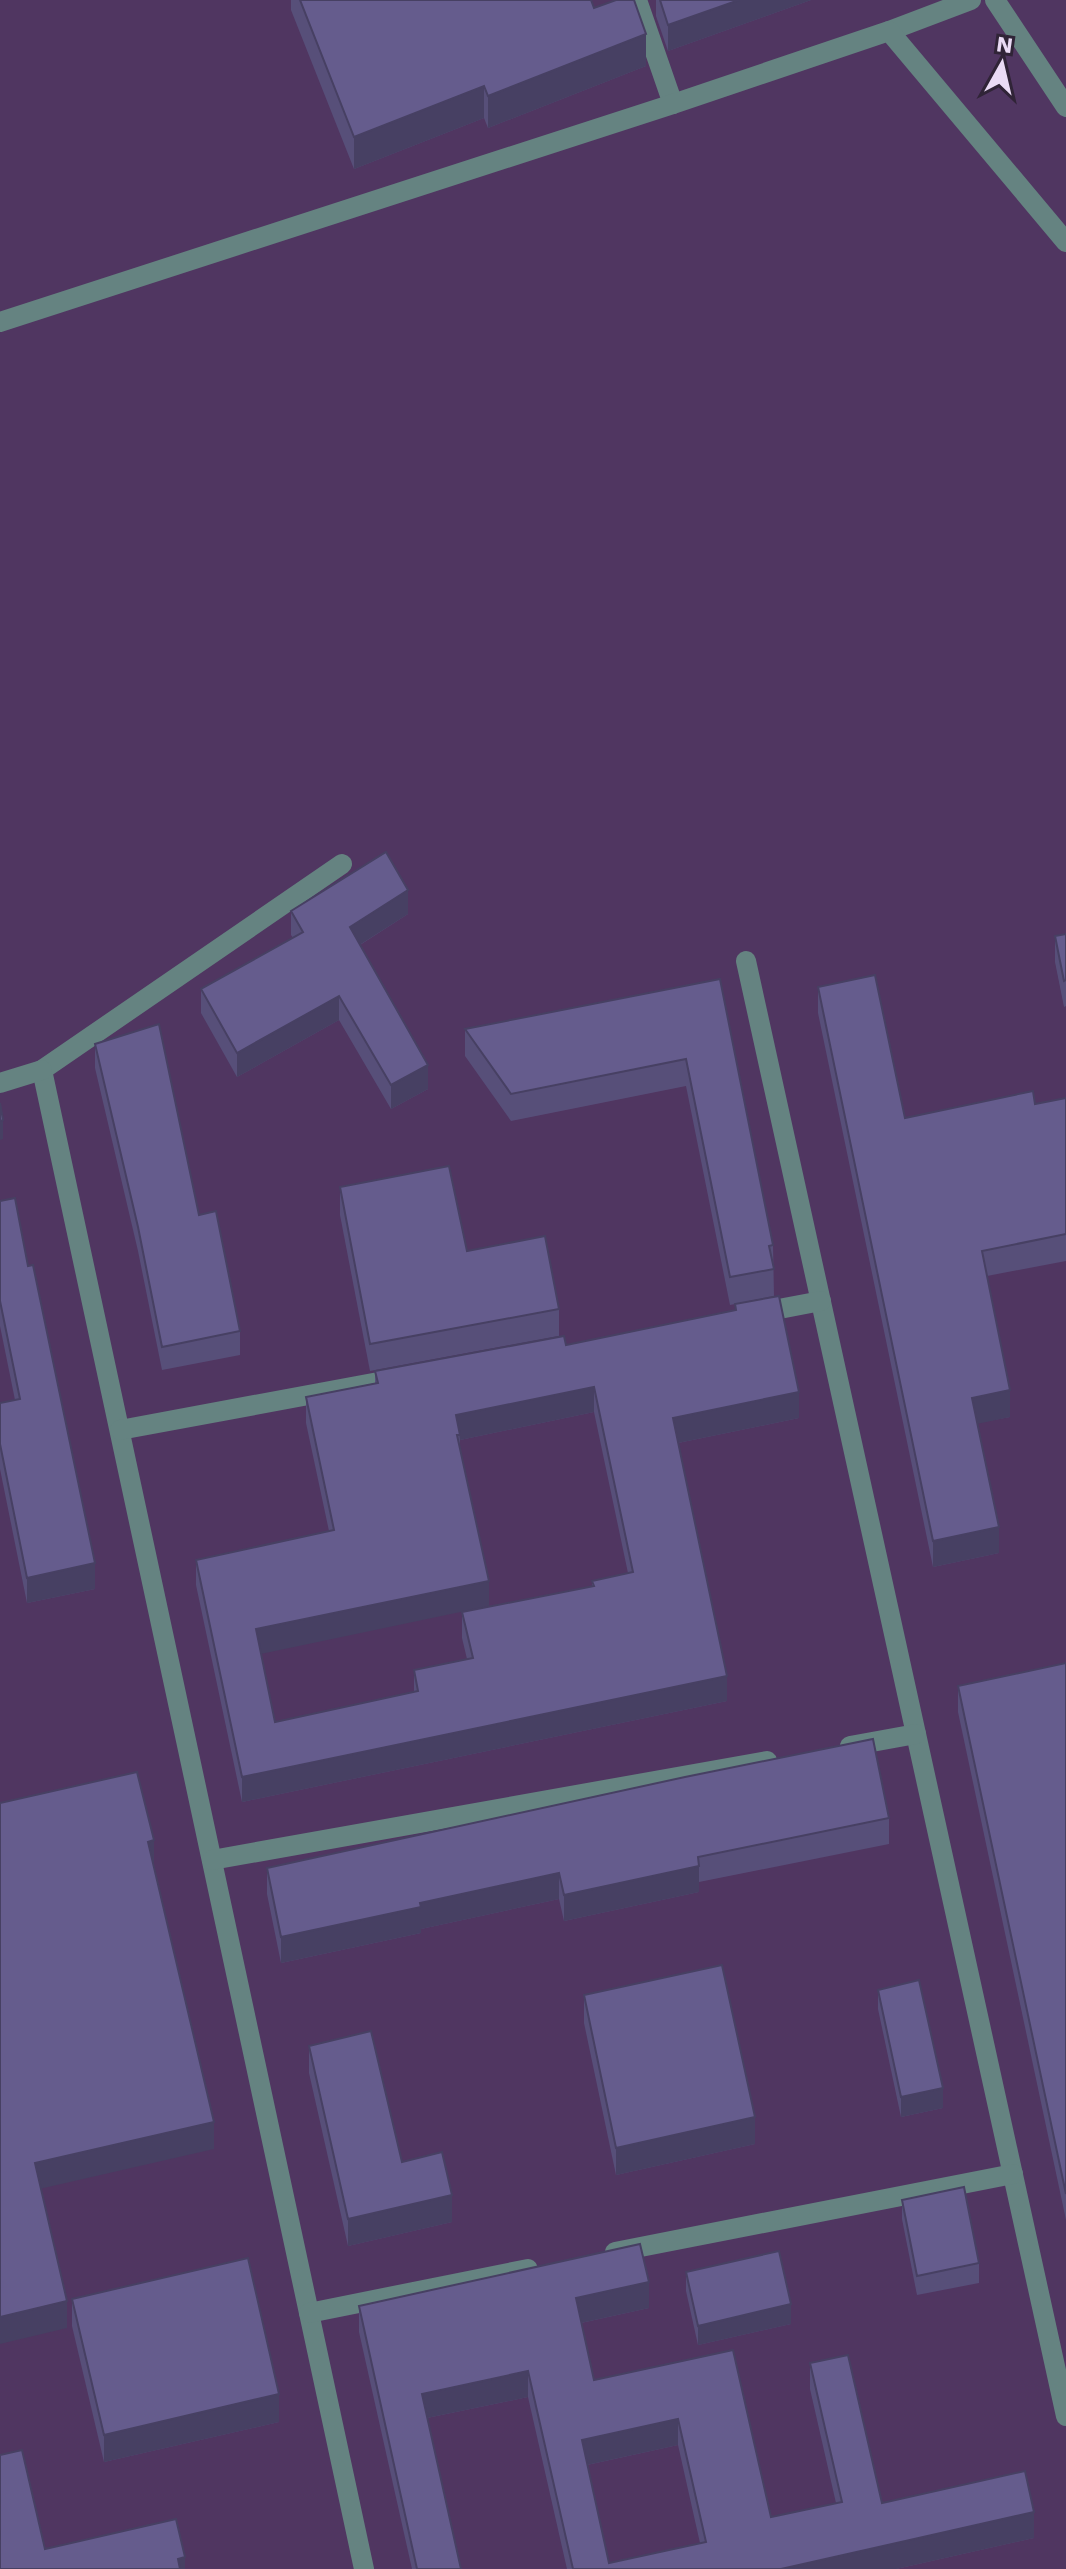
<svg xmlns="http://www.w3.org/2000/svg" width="1066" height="2569" font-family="'Work Sans',sans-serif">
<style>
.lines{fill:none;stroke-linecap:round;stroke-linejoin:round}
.minor{stroke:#658381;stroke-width:20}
.wall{fill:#574f79;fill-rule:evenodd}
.shaded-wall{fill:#474063}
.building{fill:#655c8d;stroke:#474063;stroke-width:2;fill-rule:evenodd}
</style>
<rect width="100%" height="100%" fill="#503661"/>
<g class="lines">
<g class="minor">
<polyline points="637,0 673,104"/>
<polyline points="995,0 1066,107"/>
<polyline points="889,31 971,0"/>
<polyline points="0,322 673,104 889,31 1066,242"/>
<polyline points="342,864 42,1070 364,2569"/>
<polyline points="746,961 1066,2416"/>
<polyline points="0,1083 42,1070"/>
<polyline points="758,1313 821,1301"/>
<polyline points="120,1430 400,1378"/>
<polyline points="850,1746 916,1734"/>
<polyline points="212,1860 767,1761"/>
<polyline points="615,2252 1013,2174"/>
<polyline points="309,2313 528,2269"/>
</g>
</g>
<g class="wall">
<polygon points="291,0 591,0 594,8 646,66 488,128 484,118 354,169 291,10"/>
<polygon points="656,0 811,0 668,51 656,16"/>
<polygon points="291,911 408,914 360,945 428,1089 391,1109 339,1020 237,1077 201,1013 201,989 293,938 291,935"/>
<polygon points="1066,934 1066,1006 1064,1007 1055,962 1055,936"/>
<polygon points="720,979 773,1245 774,1296 730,1305 686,1086 511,1121 465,1056 465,1029"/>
<polygon points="818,987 905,1118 1035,1104 1066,1098 1066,1261 987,1276 1010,1417 977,1423 999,1553 933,1567 818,1013"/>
<polygon points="95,1044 199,1215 240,1331 240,1355 162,1370 138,1251 95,1068"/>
<polygon points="340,1187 467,1251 559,1309 559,1336 370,1371 340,1215"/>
<polygon points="0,1201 95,1589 27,1603 0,1469 0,1403 15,1400 0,1326"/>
<path d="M735,1304L799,1418L678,1443L727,1701L242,1802L196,1585V1560L329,1531L306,1423V1397L375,1383V1371L566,1345L735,1310ZM594,1412L628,1573L592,1581V1587L462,1612V1638L467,1659L414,1670V1692L275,1722L261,1654L460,1449V1440Z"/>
<polygon points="1066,1663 1066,2220 958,1712 958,1686"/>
<polygon points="889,1818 889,1844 699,1882 699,1892 564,1921 559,1899 421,1929 421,1933 281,1963 267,1894 267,1868"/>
<polygon points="878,1990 943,2108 901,2117 878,2009"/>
<polygon points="584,1995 755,2144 616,2175 584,2023"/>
<polygon points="309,2046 402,2162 452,2222 348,2246 309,2073"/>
<polygon points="902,2200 979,2263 979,2283 917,2295 902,2219"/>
<polygon points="686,2272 791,2324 698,2345 686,2291"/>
<polygon points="72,2299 279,2422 104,2462 72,2326"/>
<path d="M359,2306L649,2308L581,2323L594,2380L733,2350L771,2517L836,2503L810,2389V2363L882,2503L1034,2538L896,2569H567L528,2397L427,2418L461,2569H412L359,2332ZM678,2445L700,2543L609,2563L587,2465Z"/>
</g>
<g class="shaded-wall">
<polygon points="739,0 811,0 668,51 668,25"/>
<polygon points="646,34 646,66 488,128 488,96"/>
<polygon points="484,86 484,118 354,169 354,137"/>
<polygon points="408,890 408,914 350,951 350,927"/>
<polygon points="339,996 339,1020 237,1077 237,1053"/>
<polygon points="428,1065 428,1089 391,1109 391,1085"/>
<polygon points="3,1120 3,1139 0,1140 0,1121"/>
<polygon points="594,1387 594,1412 460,1440 456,1415"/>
<polygon points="1010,1390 1010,1417 972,1425 972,1398"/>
<polygon points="799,1392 799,1418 673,1444 673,1418"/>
<polygon points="999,1527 999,1553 933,1567 933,1541"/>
<polygon points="95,1563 95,1589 27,1603 27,1578"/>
<polygon points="489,1581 489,1606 256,1655 256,1629"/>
<polygon points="727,1676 727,1701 242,1802 242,1777"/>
<polygon points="154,1840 154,1867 148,1842"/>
<polygon points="699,1866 699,1892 564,1921 564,1895"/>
<polygon points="559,1873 559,1899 421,1929 421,1933 281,1963 281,1937 420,1903"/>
<polygon points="943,2088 943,2108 901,2117 901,2097"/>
<polygon points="755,2117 755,2144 616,2175 616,2148"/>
<polygon points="214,2122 214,2149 35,2190 35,2163"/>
<polygon points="452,2195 452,2222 348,2246 348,2219"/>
<polygon points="649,2282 649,2308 576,2324 576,2298"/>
<polygon points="67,2301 67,2328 0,2344 0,2317"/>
<polygon points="791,2304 791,2324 698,2345 698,2326"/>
<polygon points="528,2371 528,2397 422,2419 422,2394"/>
<polygon points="279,2394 279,2422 104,2462 104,2435"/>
<polygon points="678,2419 678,2445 582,2466 582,2440"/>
<polygon points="1034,2512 1034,2538 896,2569 781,2569"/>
<polygon points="185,2557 185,2569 178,2569 178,2559"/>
</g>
<g class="building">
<polygon points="300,0 591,0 594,8 616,0 634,0 646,34 488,96 484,86 354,137"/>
<polygon points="660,0 739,0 668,25"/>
<polygon points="386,852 408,890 350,927 428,1065 391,1085 339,996 237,1053 201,989 303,932 291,911"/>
<polygon points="1066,934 1066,980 1064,981 1055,936"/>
<polygon points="875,975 905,1118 1033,1091 1035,1104 1066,1098 1066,1234 982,1251 1010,1390 972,1398 999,1527 933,1541 818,987"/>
<polygon points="720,979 773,1245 769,1246 774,1269 730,1277 686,1059 511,1094 465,1029"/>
<polygon points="159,1024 199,1215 216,1211 240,1331 162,1347 138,1227 95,1044"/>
<polygon points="0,1103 3,1120 0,1121"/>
<polygon points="449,1166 467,1251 545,1236 559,1309 370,1344 340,1187"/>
<polygon points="15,1198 28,1266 33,1265 95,1563 27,1578 0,1444 0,1403 20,1399 0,1301 0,1201"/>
<path d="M779,1296L799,1392L673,1418L727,1676L242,1777L196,1560L334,1530L306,1397L378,1383L375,1371L564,1336L566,1345L736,1310L735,1304ZM594,1387L633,1572L592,1581L594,1586L462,1612L473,1658L414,1670L418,1691L275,1722L256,1629L489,1581L457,1435H460L456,1415Z"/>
<polygon points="1066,1663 1066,2194 958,1686"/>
<polygon points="873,1739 889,1818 698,1857 699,1866 564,1895 559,1873 420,1903 421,1907 281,1937 267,1868 685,1777"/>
<polygon points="137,1772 154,1840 148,1842 214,2122 35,2163 67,2301 0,2317 0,1803"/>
<polygon points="722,1965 755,2117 616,2148 584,1995"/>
<polygon points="919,1980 943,2088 901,2097 878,1990"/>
<polygon points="371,2031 402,2162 442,2152 452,2195 348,2219 309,2046"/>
<polygon points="964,2187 979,2263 917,2276 902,2200"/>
<path d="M640,2244L649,2282L576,2298L594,2380L733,2350L771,2517L842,2502L810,2363L848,2355L882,2503L1025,2471L1034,2512L781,2569H573L528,2371L422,2394L461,2569H417L359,2306ZM678,2419L706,2542L609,2563L582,2440Z"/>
<polygon points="779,2251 791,2304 698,2326 686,2272"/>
<polygon points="248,2258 279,2394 104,2435 72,2299"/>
<polygon points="22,2450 45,2549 176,2519 185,2557 178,2559 180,2569 0,2569 0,2455"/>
</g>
<g transform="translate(1002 64) rotate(8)" stroke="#302437" stroke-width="6" paint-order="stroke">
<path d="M0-6L14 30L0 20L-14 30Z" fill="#eadbf5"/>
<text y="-12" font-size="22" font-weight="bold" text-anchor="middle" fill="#eadbf5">N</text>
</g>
</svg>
